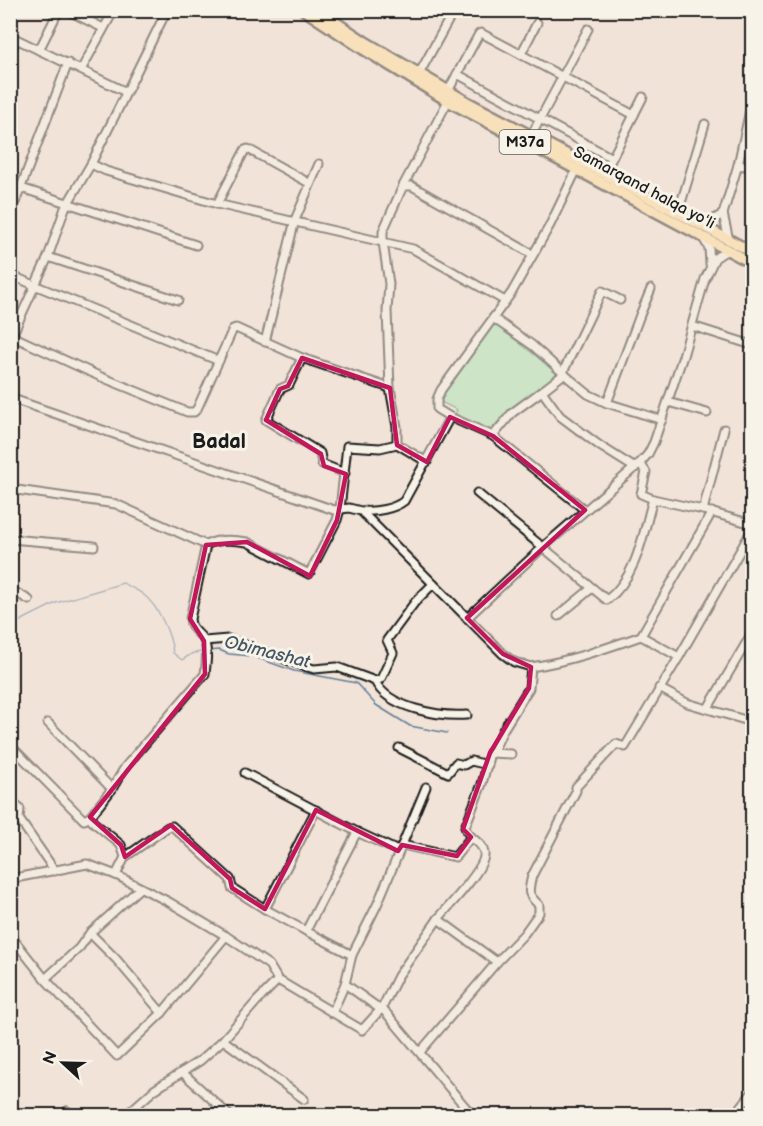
<svg xmlns="http://www.w3.org/2000/svg" width="763" height="1126" font-family="'Balsamiq Sans',sans-serif">
<style>
.green{fill:#9fe4b0;stroke:#5e8066;stroke-width:1.5}
.lines{fill:none;stroke-linecap:round;stroke-linejoin:round}
.stream{stroke:#607e97;stroke-width:1.5}
.minor-casing{stroke:#1c1c1c;stroke-width:11}
.highway-casing{stroke:#1c1c1c;stroke-width:14}
.minor{stroke:#f7f3e8;stroke-width:7}
.highway{stroke:#fedd96;stroke-width:9}
.marked{fill:none;stroke:#c2185b;stroke-width:4.5;stroke-linejoin:round}
.labels{text-anchor:middle;dominant-baseline:central;stroke-width:6;stroke-linejoin:round;paint-order:stroke}
.shield{fill:#f7f3e8;stroke:#5e5c59;stroke-width:1.5}
.shield-label{font-size:15px;font-weight:bold;fill:#1c1c1c}
.street-label{font-size:16px;fill:#1c1c1c;stroke:#f7f3e8}
.water-label{font-size:18px;font-style:italic;fill:#445564;stroke:#f7f3e8}
.quarter-label{font-size:20px;font-weight:bold;fill:#1c1c1c;stroke:#f7f3e8}
</style>
<rect width="100%" height="100%" fill="#f2e3d8"/>
<filter id="ink" filterUnits="userSpaceOnUse"><feTurbulence type="fractalNoise" baseFrequency=".0167" numOctaves="2"/><feDisplacementMap in="SourceGraphic" scale="12" xChannelSelector="R" yChannelSelector="G"/><feConvolveMatrix kernelMatrix="1 2 1 2 8 2 1 2 1" color-interpolation-filters="sRGB"/></filter>
<g filter="url(#ink)">
<polygon class="green" points="493,322 559,374 508,411 490,431 455,415 457,410 437,400"/>
<g class="lines">
<g class="stream">
<path d="M10,626L56,603L123,583C129,587 138,590 144,595C159,607 171,635 173,653L182,660L193,653L203,652"/>
<polyline points="208,651 219,650 229,654 252,656 294,671 356,683 376,705 410,726 447,733"/>
</g>
<g class="minor-casing">
<g id="minor">
<polyline points="67,10 103,28"/>
<polyline points="738,10 752,15"/>
<polyline points="10,36 126,92"/>
<polyline points="39,50 59,10"/>
<polyline points="10,54 16,39"/>
<polyline points="521,54 537,23"/>
<polyline points="81,70 114,10"/>
<polyline points="419,74 454,10"/>
<polyline points="457,74 612,158"/>
<polyline points="448,91 479,34 481,33 634,115"/>
<polyline points="531,136 588,29"/>
<polyline points="91,164 106,171 217,204 413,249 505,301"/>
<polyline points="738,165 752,167"/>
<polyline points="577,169 550,225 512,292 441,390 437,399 437,409 450,417 493,436 585,510"/>
<polyline points="604,174 643,97"/>
<polyline points="403,186 412,186 532,254"/>
<polyline points="21,188 196,245"/>
<polyline points="217,204 245,150 248,149 309,183"/>
<polyline points="678,213 705,124"/>
<polyline points="10,216 68,63"/>
<polyline points="702,226 723,214"/>
<polyline points="703,238 709,248 710,264"/>
<polyline points="729,240 723,214 738,165 752,101"/>
<polyline points="48,257 178,300"/>
<polyline points="10,275 219,361"/>
<polyline points="620,300 602,291 564,370 564,374 588,394 607,403 662,420"/>
<polyline points="493,318 532,345 564,374 542,391 560,416 600,446 635,468"/>
<polyline points="692,326 752,345"/>
<polyline points="12,336 99,376 187,412 194,412 197,409 233,329 236,328 302,358 390,388"/>
<polyline points="10,340 48,257 65,208 91,164 167,10"/>
<polyline points="265,342 295,220 319,164"/>
<polyline points="302,358 289,385 280,389 266,420 320,453 322,464 345,473"/>
<polyline points="10,398 334,510 349,508 361,511 503,654 514,662 531,667"/>
<polyline points="668,402 707,413"/>
<polyline points="607,403 640,315 651,289"/>
<polyline points="493,436 512,413 542,391"/>
<polyline points="397,444 397,427 390,388 387,311 389,284 383,242 383,231 403,186 448,101"/>
<polyline points="397,444 427,462"/>
<polyline points="752,484 751,492 752,493"/>
<path d="M10,489L116,504L206,545C217,539 235,540 247,542L309,574L337,520L340,509L347,446L380,448L397,444"/>
<path d="M477,493L607,600C637,577 643,534 653,499L641,494L646,472L640,463"/>
<polyline points="653,499 703,510 752,524"/>
<polyline points="703,510 724,429"/>
<path d="M363,511C375,512 394,509 404,501L450,417"/>
<polyline points="10,539 94,546"/>
<polyline points="10,589 29,600"/>
<polyline points="558,616 592,588"/>
<polyline points="467,618 543,547 640,463 648,454 654,442 683,356 705,279 715,258 724,252 730,251"/>
<polyline points="641,636 712,512"/>
<polyline points="204,641 228,639 304,666 314,669 337,667 375,681 381,679 393,653 387,640 415,602 433,584"/>
<path d="M375,681C387,708 440,717 467,715"/>
<polyline points="659,688 687,703 752,722"/>
<polyline points="708,708 752,633"/>
<polyline points="48,723 112,789"/>
<polyline points="10,745 79,815 84,820 90,817"/>
<polyline points="399,748 448,773 456,763 464,765 471,761 488,765"/>
<path d="M493,752L503,730L529,688L531,667C570,661 604,649 641,636L679,657L752,530"/>
<polyline points="245,773 357,832 398,851"/>
<polyline points="426,787 402,845 455,857 471,837"/>
<polyline points="10,799 20,809 19,819 55,871"/>
<polyline points="125,857 168,827 172,826 230,879 232,888 265,909 306,931"/>
<path d="M116,875L125,857L121,845L92,821L90,817L112,789L125,767L205,674C206,664 209,648 203,639C197,631 191,630 190,619L206,545"/>
<polyline points="10,879 87,864 116,875 169,902 226,936 269,965 278,980 362,1030 382,1008 398,976 438,919 497,962"/>
<polyline points="140,888 90,933 79,948 45,979 117,1056 162,1013 226,936"/>
<polyline points="265,909 316,810"/>
<path d="M438,919C447,908 487,867 484,853C483,842 467,838 465,827L482,784L490,753L511,754"/>
<polyline points="90,933 116,959 162,1013"/>
<polyline points="10,935 45,979"/>
<polyline points="352,955 306,931 357,832"/>
<polyline points="345,984 380,1009"/>
<polyline points="382,1008 473,1116"/>
<polyline points="332,1013 345,984 352,955 377,905 402,845"/>
<polyline points="223,1040 304,1099"/>
<path d="M420,1052L497,962L524,934L539,913V905C527,894 528,892 532,876L576,791V787L616,744L625,747L679,657"/>
<polyline points="182,1072 230,1116"/>
<polyline points="62,1116 67,1111 75,1116"/>
<polyline points="125,1116 154,1090 201,1060 223,1040 257,1001 278,980"/>
<polyline points="734,1116 752,1093"/>
</g>
</g>
<g class="highway-casing">
<g id="highway">
<polyline points="304,10 363,49 448,101 752,263"/>
<polyline points="317,10 367,43 467,102 752,252"/>
</g>
</g>
<use href="#minor" class="minor"/>
<use href="#highway" class="highway"/>
</g>
</g>
<path d="M0 0H763V1126H0ZM302,358L390,388L397,445L427,462L450,417L493,436L585,510L467,618L503,654L531,667L529,688L490,753L463,829L471,837L457,856L402,845L398,851L316,810L265,909L232,888L230,879L171,825L125,857L121,845L90,817L205,674L204,641L190,619L206,545L247,542L310,576L337,520L346,474L324,466L321,454L266,420L280,389L288,386Z" fill="#f2e3d8" fill-opacity=".55" fill-rule="evenodd"/>
<path class="marked" d="M302,358L390,388L397,445L427,462L450,417L493,436L585,510L467,618L503,654L531,667L529,688L490,753L463,829L471,837L457,856L402,845L398,851L316,810L265,909L232,888L230,879L171,825L125,857L121,845L90,817L205,674L204,641L190,619L206,545L247,542L310,576L337,520L346,474L324,466L321,454L266,420L280,389L288,386Z"/>
<g class="labels">
<rect class="shield" x="499.5" y="130" width="51" height="24" rx="4.5"/>
<g class="shield-label">
<text x="525" y="142">M37a</text>
</g>
<g class="street-label">
<text transform="translate(644 188) rotate(28)">Samarqand halqa yoʻli</text>
</g>
<g class="water-label">
<text transform="translate(267 652) rotate(14)">Obimashat</text>
</g>
<g class="quarter-label">
<text x="219" y="442">Badal</text>
</g>
</g>
<rect width="763" height="1126" fill="none" stroke="#f7f3e8" stroke-width="36"/>
<rect x="18" y="18" width="727" height="1090" fill="none" stroke="#1c1c1c" stroke-width="2" filter="url(#ink)"/>
<g transform="translate(63 1063) rotate(292)" stroke="#f7f3e8" stroke-width="4.5" paint-order="stroke">
<path d="M0-4.5L10 22L0 15L-10 22Z" fill="#1c1c1c"/>
<text y="-9" font-size="16" font-weight="bold" text-anchor="middle" fill="#1c1c1c">N</text>
</g>
</svg>
